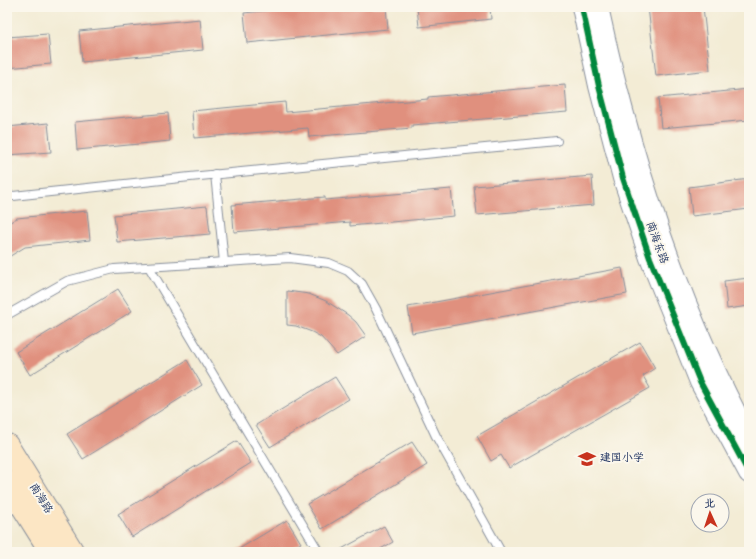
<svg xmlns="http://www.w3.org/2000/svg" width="756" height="559" font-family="'Gochi Hand','LXGW WenKai TC',sans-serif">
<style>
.building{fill:#e0907e}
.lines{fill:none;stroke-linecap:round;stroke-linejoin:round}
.service-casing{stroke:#878e9a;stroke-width:10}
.tertiary-casing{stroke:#878e9a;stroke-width:22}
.secondary-casing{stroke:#878e9a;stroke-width:24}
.service{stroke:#fff;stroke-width:8}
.tertiary{stroke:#fff;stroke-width:20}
.secondary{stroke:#fce6c4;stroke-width:22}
.cycleway-casing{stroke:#fbf7ec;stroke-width:8}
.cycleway{stroke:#00873e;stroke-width:6}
.labels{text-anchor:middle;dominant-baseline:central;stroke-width:4;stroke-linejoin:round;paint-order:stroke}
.street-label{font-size:11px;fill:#1b2f5e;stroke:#fbf7ec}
.poi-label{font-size:11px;fill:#1b2f5e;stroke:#fbf7ec;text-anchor:start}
</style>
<rect width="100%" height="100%" fill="#fbf7ec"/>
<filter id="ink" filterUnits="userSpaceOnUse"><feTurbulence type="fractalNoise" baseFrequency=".025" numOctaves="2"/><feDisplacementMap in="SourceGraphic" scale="8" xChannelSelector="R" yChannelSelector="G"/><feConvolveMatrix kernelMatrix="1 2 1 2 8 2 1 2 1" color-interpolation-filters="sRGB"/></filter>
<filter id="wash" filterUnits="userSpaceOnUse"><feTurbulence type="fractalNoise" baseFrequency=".012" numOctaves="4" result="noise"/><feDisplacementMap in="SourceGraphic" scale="16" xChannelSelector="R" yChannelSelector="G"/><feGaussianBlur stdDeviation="0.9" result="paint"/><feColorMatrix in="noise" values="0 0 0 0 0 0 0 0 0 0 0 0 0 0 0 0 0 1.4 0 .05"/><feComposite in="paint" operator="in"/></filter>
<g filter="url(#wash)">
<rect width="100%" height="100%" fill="#f3ecd5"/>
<g id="blocks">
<g class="building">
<polygon points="301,7 386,7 388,29 247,43 244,13"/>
<polygon points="417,7 490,7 491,19 419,27"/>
<polygon points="648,7 703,7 710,70 656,76"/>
<polygon points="200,19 203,50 82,62 79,31"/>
<polygon points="48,34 51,64 7,68 7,37"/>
<polygon points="565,85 567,112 412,125 412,128 309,137 308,128 194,138 192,111 285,102 286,112 428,99 428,97"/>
<polygon points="749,89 749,120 661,128 658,98"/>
<polygon points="168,113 170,141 77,150 75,122"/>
<polygon points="48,123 51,152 7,155 7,127"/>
<polygon points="592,176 594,205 477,215 474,186"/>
<polygon points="749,179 749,209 692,216 689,187"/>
<polygon points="451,189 454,216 350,226 350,222 234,232 232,205 325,197 325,200"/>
<polygon points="207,206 210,234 117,242 114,215"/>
<polygon points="87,211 90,240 25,247 7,258 7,224 17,218"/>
<polygon points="622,268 627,294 412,333 408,307"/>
<polygon points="749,278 749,306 727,309 724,281"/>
<polygon points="118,289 132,311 30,375 16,352"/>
<polygon points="287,291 309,294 326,301 348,315 356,322 366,336 337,355 321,337 312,332 296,326 287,325"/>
<polygon points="640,342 655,368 643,376 650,388 509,468 501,455 491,461 477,436"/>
<polygon points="187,360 202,385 83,459 67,434"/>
<polygon points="335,377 349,399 270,447 256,425"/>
<polygon points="237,441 251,463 132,537 118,514"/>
<polygon points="412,442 427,465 322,529 307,504"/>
<polygon points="287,520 301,543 286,552 234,552"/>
<polygon points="384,526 393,542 375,552 336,552"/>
</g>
</g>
</g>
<g filter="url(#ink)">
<use href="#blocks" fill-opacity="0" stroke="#878e9a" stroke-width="1"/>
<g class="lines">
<g class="service-casing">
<g id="service">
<polyline points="215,174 224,262"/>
<polyline points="13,196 190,177 557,141"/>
<polyline points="149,267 319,552"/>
<polyline points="7,315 67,281 114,269 290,258 329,263 348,271 362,284 376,309 436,436 501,552"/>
<polyline points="7,512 20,505"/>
</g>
</g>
<g class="tertiary-casing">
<g id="tertiary">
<polyline points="582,7 599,86 623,178 650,258 700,382 749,473"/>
<path d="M598,7C630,156 676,303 749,438"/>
</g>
</g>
<g class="secondary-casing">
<g id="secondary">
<polyline points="7,445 73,552"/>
<polyline points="7,482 51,552"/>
</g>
</g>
<use href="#service" class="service"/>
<use href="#tertiary" class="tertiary"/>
<use href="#secondary" class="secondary"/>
<g class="cycleway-casing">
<polyline id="cycleway" points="582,7 599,86 623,178 650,258 700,382 749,473"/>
</g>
<use href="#cycleway" class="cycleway"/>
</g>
</g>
<defs>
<g id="school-bare" transform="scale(1.38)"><path d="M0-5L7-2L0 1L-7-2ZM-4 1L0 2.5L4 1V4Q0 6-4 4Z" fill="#c8321e" stroke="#fbf7ec" stroke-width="2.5" paint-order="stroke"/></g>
</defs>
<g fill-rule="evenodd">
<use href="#school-bare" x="587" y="459"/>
</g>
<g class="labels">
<g class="street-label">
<text transform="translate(656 243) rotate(70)">南海东路</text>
<text transform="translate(40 499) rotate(58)">南海路</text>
</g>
<g class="poi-label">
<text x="600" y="459">建国小学</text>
</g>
</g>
<rect width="756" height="559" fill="none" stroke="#fbf7ec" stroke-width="24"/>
<g transform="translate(710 513) rotate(357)"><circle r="19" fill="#fbf7ec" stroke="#a1a7b3"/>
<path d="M0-3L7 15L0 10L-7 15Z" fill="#c8321e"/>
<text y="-6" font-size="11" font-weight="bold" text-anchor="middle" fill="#1b2f5e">北</text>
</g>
</svg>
